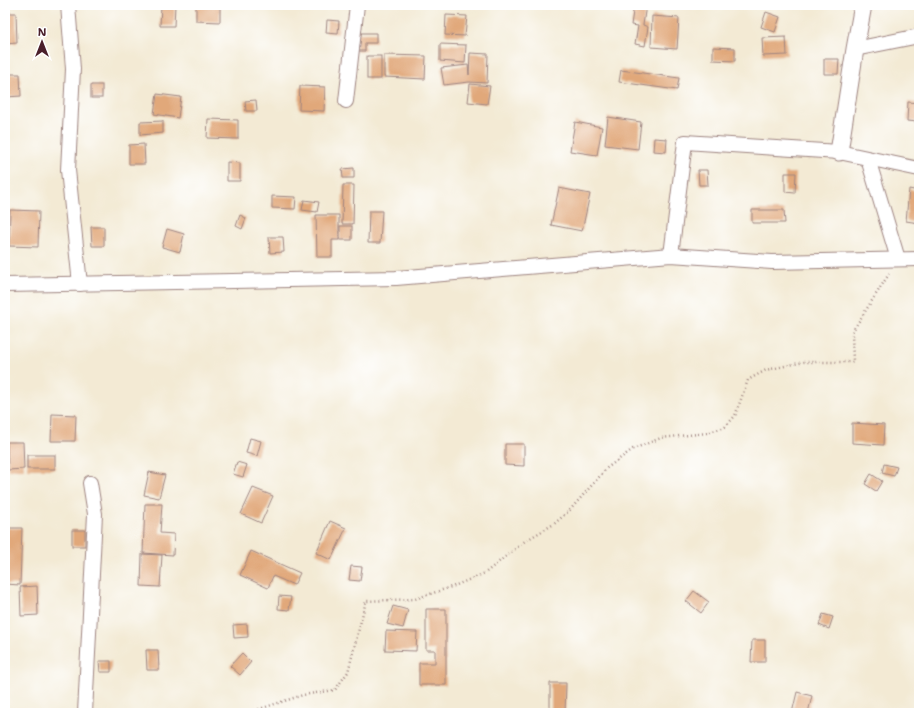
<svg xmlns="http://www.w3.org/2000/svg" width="924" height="718" font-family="'Shantell Sans',sans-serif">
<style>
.building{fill:#e1a87a}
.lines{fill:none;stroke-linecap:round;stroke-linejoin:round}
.minor-casing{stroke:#9e8480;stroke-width:16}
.tertiary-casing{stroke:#9e8480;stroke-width:19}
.path{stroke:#9e8480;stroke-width:2.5;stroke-dasharray:1 3;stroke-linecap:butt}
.minor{stroke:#fff;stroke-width:14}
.tertiary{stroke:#fff;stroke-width:17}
</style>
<rect width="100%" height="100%" fill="#fff"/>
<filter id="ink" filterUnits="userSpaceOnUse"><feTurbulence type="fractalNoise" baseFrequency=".025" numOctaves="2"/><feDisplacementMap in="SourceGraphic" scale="8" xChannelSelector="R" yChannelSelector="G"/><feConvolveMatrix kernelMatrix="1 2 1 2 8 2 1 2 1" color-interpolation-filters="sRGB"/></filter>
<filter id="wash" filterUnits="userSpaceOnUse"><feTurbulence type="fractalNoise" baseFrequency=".012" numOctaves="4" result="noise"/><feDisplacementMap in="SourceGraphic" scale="16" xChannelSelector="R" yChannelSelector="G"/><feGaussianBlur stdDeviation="0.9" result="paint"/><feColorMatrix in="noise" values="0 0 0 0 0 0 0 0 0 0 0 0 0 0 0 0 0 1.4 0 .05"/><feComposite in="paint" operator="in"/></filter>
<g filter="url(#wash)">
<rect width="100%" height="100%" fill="#f3ead4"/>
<g id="blocks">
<g class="building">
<polygon points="161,5 175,5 174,26 160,26"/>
<polygon points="196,5 220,5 220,22 196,21"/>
<polygon points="634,5 646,5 643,25 648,27 645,46 635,44 638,26 631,25"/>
<polygon points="766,12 780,17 775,32 761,27"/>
<polygon points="5,13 16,13 17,43 5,44"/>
<polygon points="446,15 467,16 465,36 445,35"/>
<polygon points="652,16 679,18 677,49 651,47"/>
<polygon points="327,20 339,21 338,34 326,33"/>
<polygon points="356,33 376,33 376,43 365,43 365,51 356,51"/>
<polygon points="786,37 787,55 763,56 762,38"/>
<polygon points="440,44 466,45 465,63 440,61"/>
<polygon points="713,47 735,48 735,61 713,60"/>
<polygon points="470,53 488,54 487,83 469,82 444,85 441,68 468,65 469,75"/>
<polygon points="384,55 426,56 425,79 384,77"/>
<rect x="367" y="56" width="14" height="23"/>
<polygon points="824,59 839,59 838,74 824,74"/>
<polygon points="621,70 679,78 677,90 619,82"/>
<polygon points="5,74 20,74 21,96 6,97"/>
<polygon points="470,84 490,86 487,104 468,102"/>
<rect x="91" y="85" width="11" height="13"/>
<polygon points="300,86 325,87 324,111 299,110"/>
<polygon points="157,94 181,97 178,118 154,114"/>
<polygon points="256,100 257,111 246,111 245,101"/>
<polygon points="908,102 919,103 919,122 907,121"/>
<polygon points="608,117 641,122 638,149 605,145"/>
<polygon points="208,119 238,120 238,139 207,138"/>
<polygon points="163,121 163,133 140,135 140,122"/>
<polygon points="575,122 602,127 597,155 570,151"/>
<polygon points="654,138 667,139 666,152 653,151"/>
<polygon points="144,144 145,164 129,164 129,145"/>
<polygon points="227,162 240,163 240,181 227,181"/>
<polygon points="354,168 354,178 343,178 342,169"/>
<polygon points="698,170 707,170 708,185 699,185"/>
<polygon points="785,173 796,173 795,193 785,192"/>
<polygon points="343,185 354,185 353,224 342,224"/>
<polygon points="559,188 590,194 582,231 551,225"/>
<polygon points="909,189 919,191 919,223 906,221"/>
<polygon points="272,196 296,197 295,209 272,208"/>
<polygon points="304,200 319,202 317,212 302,210"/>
<polygon points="10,210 39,211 38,247 9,246"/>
<polygon points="752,210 784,210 785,223 752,223"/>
<polygon points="369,211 382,211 380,243 368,243"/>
<polygon points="240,215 246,218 242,229 236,226"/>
<polygon points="316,215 339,215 339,240 332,240 332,257 317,257"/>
<rect x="340" y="226" width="12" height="14"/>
<polygon points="91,227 104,227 104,246 92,246"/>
<polygon points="167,229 184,234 180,252 162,247"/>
<polygon points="269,237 283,237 284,252 270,253"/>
<polygon points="52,414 76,415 75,441 51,441"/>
<polygon points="852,423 884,425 883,445 852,443"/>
<polygon points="250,438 261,441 257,456 246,453"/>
<polygon points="7,442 23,442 24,469 8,470"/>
<polygon points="505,444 524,444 524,466 505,465"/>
<rect x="27" y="455" width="28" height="14"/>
<polygon points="237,462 247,465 243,477 233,474"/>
<polygon points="884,464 897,467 894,476 882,473"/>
<polygon points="149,472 165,475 159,498 144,495"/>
<polygon points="871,474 882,481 876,491 865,484"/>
<polygon points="253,488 273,496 261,523 241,514"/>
<polygon points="145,504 162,504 160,533 174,534 173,555 143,553"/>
<polygon points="330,521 346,528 331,560 316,553"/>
<polygon points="7,528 22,528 20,585 5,584"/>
<rect x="72" y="530" width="13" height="16"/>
<polygon points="251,551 300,573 294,585 273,576 268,588 240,575"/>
<polygon points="142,554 162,555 160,587 141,586"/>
<polygon points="351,566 362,567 360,581 349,580"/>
<polygon points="37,586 38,615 21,616 20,587"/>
<polygon points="694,591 709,602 701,613 686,601"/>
<polygon points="279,596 291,597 289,610 278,609"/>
<polygon points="393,606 408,610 403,628 387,624"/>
<polygon points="426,609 446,609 446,685 419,685 419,663 435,663 435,650 426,650"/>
<polygon points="823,614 833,617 829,629 819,625"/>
<polygon points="247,624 248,637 234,638 233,625"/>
<polygon points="386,631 417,632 416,651 385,650"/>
<polygon points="752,640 765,640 765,662 751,662"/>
<polygon points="146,650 158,650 159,670 147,670"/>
<polygon points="242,653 251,662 240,675 230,666"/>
<polygon points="99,661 111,661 111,672 100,672"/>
<polygon points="550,683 566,683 565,713 550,713"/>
<polygon points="797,692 812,696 808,713 792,713"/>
</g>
</g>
</g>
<g filter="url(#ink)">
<use href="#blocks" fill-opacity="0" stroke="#9e8480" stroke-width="1"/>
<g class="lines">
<g class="minor-casing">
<g id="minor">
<polyline points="68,5 73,69 68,170 80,284"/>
<polyline points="855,49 919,36"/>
<polyline points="346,101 357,5"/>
<polyline points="868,159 898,259"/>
<polyline points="671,255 685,142 839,152 919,169"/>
<polyline points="5,285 396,278 671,255 772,262 919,259"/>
<polyline points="85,713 95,514 90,483"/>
</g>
</g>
<g class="tertiary-casing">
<polyline id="tertiary" points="839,152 855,49 863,5"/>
</g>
<g class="path">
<polyline points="247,713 303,695 335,690 348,672 366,601 415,599 454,586 485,573 525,541 554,524 570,510 607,468 633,449 661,438 707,433 725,427 735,416 748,380 766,370 804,362 853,362 852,332 889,274"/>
<polyline points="918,713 919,712"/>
</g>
<use href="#minor" class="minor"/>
<use href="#tertiary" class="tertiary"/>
</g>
</g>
<rect width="924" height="718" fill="none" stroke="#fff" stroke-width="20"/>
<g transform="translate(42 42)" stroke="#ffffff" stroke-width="3" paint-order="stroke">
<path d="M0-3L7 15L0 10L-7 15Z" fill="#4a1f2b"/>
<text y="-6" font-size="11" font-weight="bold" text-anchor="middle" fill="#4a1f2b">N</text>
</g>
</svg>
